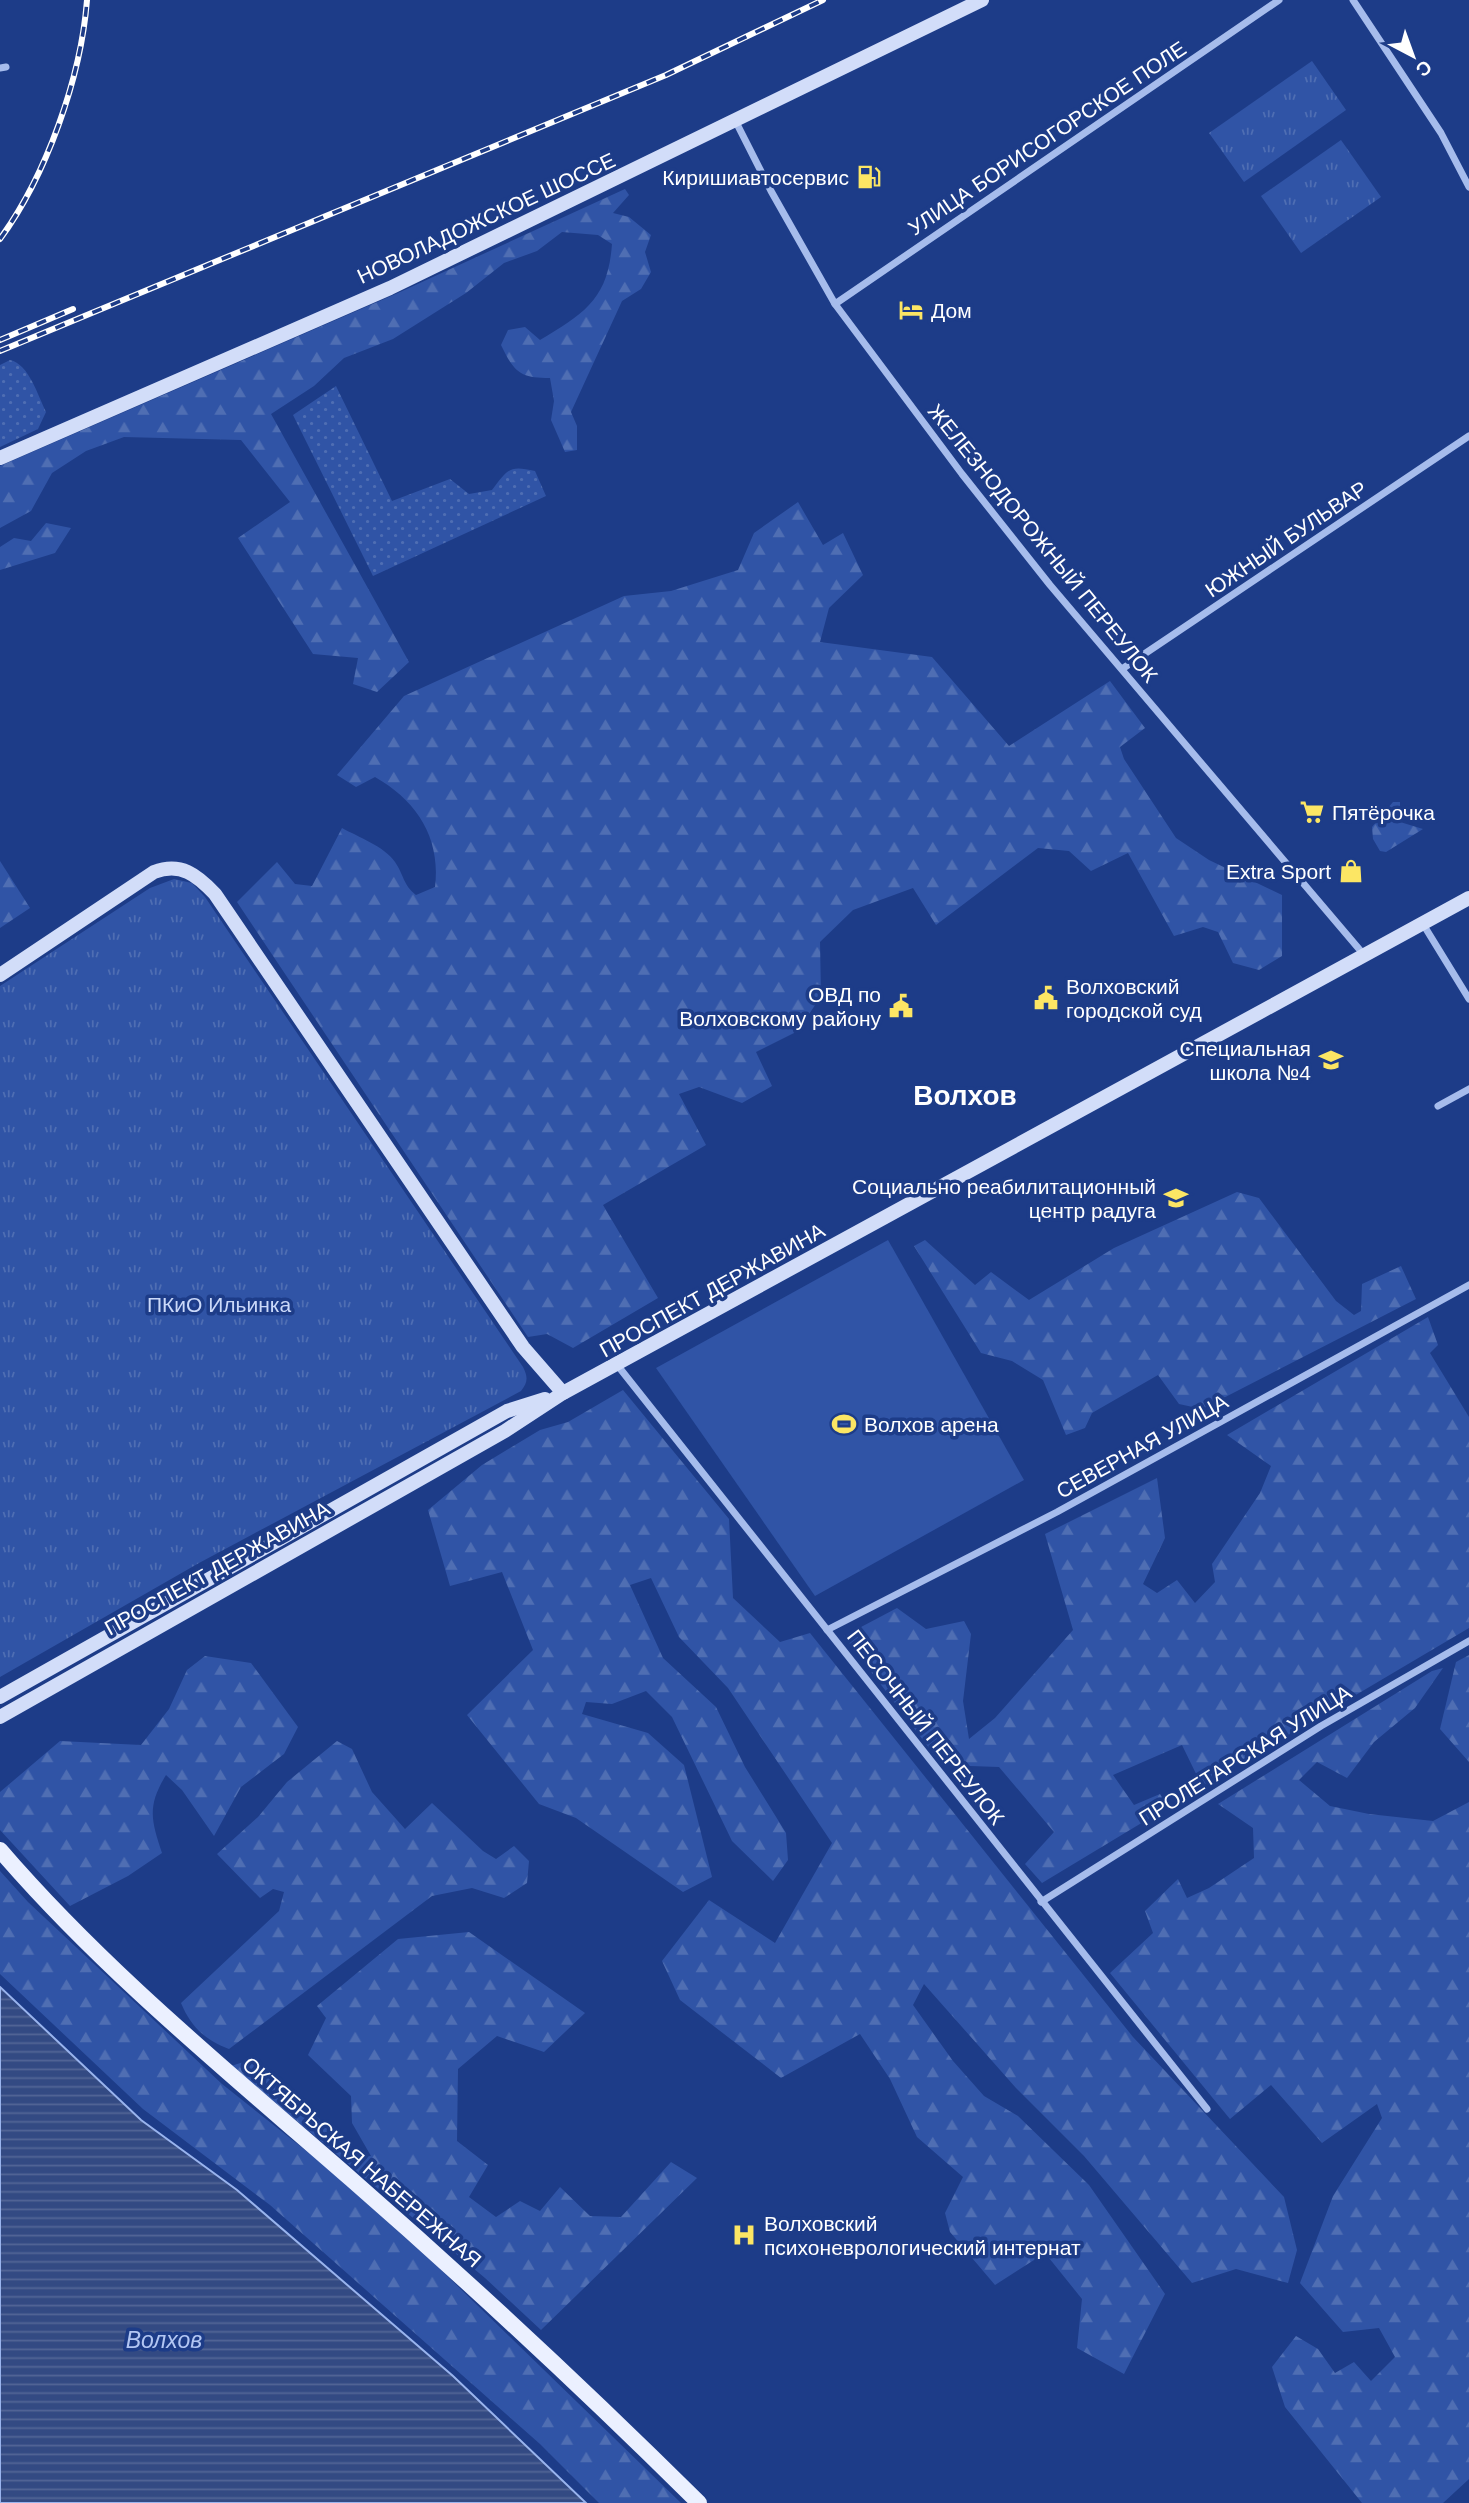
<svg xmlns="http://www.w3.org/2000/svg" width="1469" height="2503" font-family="Helvetica,sans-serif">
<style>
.grass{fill:url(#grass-dots)}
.forest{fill:url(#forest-firs)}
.park{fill:url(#park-tufts)}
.pitch{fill:#3054a6}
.water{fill:url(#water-rules);stroke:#99b4ee;stroke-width:2}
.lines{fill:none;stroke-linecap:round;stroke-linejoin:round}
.street{stroke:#a6bcec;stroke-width:7}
.secondary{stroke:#d2ddf9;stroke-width:14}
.primary{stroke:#ebf0ff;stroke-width:16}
.rail-casing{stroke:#fff;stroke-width:6}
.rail{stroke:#1d3c88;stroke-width:3.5;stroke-dasharray:10;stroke-linecap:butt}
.labels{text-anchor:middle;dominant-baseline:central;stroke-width:7;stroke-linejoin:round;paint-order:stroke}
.street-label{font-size:21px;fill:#fff;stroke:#1d3c88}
.poi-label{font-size:21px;fill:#fff;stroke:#1d3c88;text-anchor:end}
.park-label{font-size:21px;fill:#cbd9f9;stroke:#1d3c88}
.water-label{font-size:23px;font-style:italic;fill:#b2c6f3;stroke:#1d3c88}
.district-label{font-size:28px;font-weight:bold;fill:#fff;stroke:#1d3c88}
</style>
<defs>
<pattern id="grass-dots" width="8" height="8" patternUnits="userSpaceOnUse" patternTransform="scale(1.75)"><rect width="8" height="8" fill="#3054a6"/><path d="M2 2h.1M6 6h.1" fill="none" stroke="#4f6eb3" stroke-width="1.8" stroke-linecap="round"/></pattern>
<pattern id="forest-firs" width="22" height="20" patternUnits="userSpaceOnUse" patternTransform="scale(1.75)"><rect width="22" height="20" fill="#3054a6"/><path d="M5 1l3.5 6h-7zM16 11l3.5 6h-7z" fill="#4f6eb3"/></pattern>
<pattern id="park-tufts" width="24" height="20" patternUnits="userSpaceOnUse" patternTransform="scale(1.75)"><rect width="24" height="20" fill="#3054a6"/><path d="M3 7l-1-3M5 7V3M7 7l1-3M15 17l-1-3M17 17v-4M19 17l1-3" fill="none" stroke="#4f6eb3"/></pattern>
<pattern id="water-rules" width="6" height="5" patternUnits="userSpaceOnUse" patternTransform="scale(1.75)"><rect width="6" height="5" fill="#334a83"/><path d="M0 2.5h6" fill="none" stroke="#526596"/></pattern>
</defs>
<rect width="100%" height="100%" fill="#1d3c88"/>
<g class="grass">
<path d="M10,360C29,364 38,396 46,412L38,429L0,447V365Z"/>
<path d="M336,386L392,501L450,479L469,494L492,490C508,469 509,465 535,471L546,496L373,576L293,415Z"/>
</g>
<g class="forest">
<path d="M625,189L629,195L613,213L629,217L651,235L645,252L651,272L641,289L622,301L571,412L577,426V450L565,452L551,420L554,401L550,378C520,378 514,372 501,345L508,330L525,327L540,340C585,313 608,299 612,244L598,235L562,232L537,251L504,263L466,293L393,339L344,358L314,386L271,414L409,662L377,692L353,684L358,658L313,654L238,538L290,502L241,440L124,437L86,451L52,473L31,511L0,528V466L398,293Z"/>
<path d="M798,502L823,545L843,533L863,575L829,608L820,642L932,657L1009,746L1110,681L1145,728L1120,747L1124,759L1176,838L1209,860L1282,895V956L1259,970L1233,963L1218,932L1203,927L1174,936L1128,853L1091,871L1069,851L1038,848L936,925L913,888L853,910L820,942L821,996L798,1031L756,1052L772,1086L742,1103L699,1087L679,1094L706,1145L603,1205L658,1298L573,1348L547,1334L528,1337L237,902L277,862L295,884L312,886L342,828C358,837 384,846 395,862C404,875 403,885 416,895L435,887C441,838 417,801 375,777L356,787L337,775L404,696L624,596L671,591L738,570L754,533Z"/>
<polygon points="46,523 71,528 55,553 0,570 0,547 14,538 31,541"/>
<polygon points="1393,802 1400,802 1400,822 1423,829 1386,852 1380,851 1373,839 1372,827"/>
<polygon points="0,861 30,908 0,928"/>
<polygon points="1237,1192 1259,1198 1336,1301 1354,1315 1361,1311 1362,1284 1401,1266 1416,1299 1202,1409 1179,1404 1158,1375 1092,1413 1085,1428 1066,1435 1043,1380 1012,1361 981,1353 914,1246 925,1240 975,1285 991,1272 1029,1300 1114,1248"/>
<polygon points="1428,1317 1438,1345 1430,1353 1469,1417 1469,1628 1202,1786 1182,1745 1113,1775 1134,1805 1160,1794 1168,1807 1042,1883 1025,1864 1054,1832 999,1767 942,1765 844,1636 897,1608 926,1629 964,1621 971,1634 963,1701 969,1739 995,1718 1073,1630 1045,1534 1157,1478 1165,1538 1143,1584 1157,1593 1177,1580 1195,1603 1215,1582 1212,1564 1260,1493 1271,1466 1227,1435"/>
<polygon points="623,1390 729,1519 733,1598 780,1642 810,1633 1133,2037 1284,2197 1297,2250 1288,2283 1236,2269 1192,2283 1084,2156 1016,2088 924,1984 913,2005 953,2061 984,2096 1018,2116 1089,2185 1165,2294 1124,2374 1077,2348 1082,2299 1045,2253 995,2285 950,2232 945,2213 963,2177 917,2137 890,2079 860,2034 781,2078 680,2000 662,1961 709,1900 775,1943 832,1843 728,1688 679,1637 651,1578 630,1585 663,1658 716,1707 745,1767 786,1833 788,1860 773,1881 732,1841 672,1717 646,1691 612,1704 586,1702 582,1714 648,1733 684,1765 712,1877 683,1892 576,1818 539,1804 467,1715 533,1650 502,1572 450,1586 428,1510 482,1465 540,1430 568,1422"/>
<polygon points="1469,1655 1469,1762 1440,1729 1456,1662"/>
<path d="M205,1656L251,1663L298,1727L284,1754L241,1787L214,1836L182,1790L166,1775C147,1806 151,1820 162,1853L128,1876L70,1906L0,1830V1792L60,1741L141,1745L169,1709L187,1670Z"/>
<polygon points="1443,1668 1415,1708 1374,1742 1347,1778 1317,1762 1299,1780 1330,1806 1369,1814 1433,1821 1469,1802 1469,2479 1443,2503 1362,2503 1285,2407 1272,2367 1296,2336 1318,2349 1335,2373 1354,2362 1371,2381 1395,2357 1379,2328 1343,2332 1300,2283 1333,2196 1382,2118 1377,2104 1322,2143 1271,2085 1230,2119 1110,1973 1153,1933 1145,1911 1178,1879 1187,1898 1209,1888 1254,1858 1253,1828 1218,1804 1432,1671"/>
<path d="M337,1741L352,1749L372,1792L405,1829L432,1803L483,1851L496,1859L514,1846L529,1861L527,1883L504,1898L472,1888L432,1896L229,2049C205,2040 191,2027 181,2003L279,1911L284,1892L273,1889L260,1898L217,1854L258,1817L287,1782Z"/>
<polygon points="0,1871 28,1902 222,2084 324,2165 439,2268 681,2503 599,2503 540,2444 270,2205 143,2109 0,1974"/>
<polygon points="469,1932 585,2013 544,2052 497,2036 458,2069 457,2141 488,2165 469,2197 496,2217 520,2201 540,2211 560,2187 590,2216 621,2217 671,2162 697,2178 541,2330 485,2278 231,2066 253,2059 361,2157 371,2156 352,2123 351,2096 308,2055 326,2018 317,2006 398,1939"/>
</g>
<g class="park">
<polygon points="1312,61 1346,110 1244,182 1209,133"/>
<polygon points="1341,140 1381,197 1301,253 1261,196"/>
<path d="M174,879L192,883L205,897L523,1367C528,1377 528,1382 521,1391L199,1563L0,1677V986L150,888Z"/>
</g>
<polygon class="pitch" points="888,1240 1024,1480 815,1596 656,1368"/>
<polygon class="water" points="0,1987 141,2120 237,2190 453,2376 586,2503 0,2503"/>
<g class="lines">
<g class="street">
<polyline points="1353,0 1441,133 1469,187"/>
<polyline points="0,68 6,67"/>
<polyline points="736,122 771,191 835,304 962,474 1050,585 1365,956"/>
<polyline points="835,304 1279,0"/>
<polyline points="1122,669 1469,436"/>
<polyline points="1423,924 1469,999"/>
<polyline points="1438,1106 1469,1089"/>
<polyline points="618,1366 1207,2109"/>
<polyline points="827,1630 1057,1512 1469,1285"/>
<polyline points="1041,1902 1321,1726 1469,1641"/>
</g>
<g class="secondary">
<polyline points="0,458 390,288 982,0"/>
<path d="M0,975L154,872C181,862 197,875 215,894L523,1347L563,1393"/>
<polyline points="0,1697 507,1411 545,1399"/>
<polyline points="0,1717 505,1431 563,1393 1469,898"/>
</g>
<path class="primary" d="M0,1850C104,1971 231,2074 351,2179C470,2283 586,2391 699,2503"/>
<g class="rail-casing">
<g id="rail">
<path d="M0,239C46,176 81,78 87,0"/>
<polyline points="0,340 73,309"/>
<polyline points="0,351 666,75 823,0"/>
</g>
</g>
<use href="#rail" class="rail"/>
</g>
<defs>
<g id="fuel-bare" transform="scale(1.89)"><path d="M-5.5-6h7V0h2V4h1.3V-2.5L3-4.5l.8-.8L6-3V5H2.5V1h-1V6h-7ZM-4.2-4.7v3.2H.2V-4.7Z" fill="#fce664" stroke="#1d3c88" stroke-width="2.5" paint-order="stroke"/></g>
<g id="hotel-bare" transform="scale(1.89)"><path d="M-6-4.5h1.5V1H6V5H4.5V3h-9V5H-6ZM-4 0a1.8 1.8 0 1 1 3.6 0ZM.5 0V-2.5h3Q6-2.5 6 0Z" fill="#fce664" stroke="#1d3c88" stroke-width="2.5" paint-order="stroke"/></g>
<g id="supermarket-bare" transform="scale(1.89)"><path d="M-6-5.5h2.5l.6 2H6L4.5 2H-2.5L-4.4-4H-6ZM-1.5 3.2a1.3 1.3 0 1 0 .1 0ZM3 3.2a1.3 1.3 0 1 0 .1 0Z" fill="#fce664" stroke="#1d3c88" stroke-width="2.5" paint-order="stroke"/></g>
<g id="shop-bare" transform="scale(1.89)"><path d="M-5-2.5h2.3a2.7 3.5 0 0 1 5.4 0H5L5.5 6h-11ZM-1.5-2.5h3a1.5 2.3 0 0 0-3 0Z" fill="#fce664" stroke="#1d3c88" stroke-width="2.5" paint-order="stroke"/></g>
<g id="civic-bare" transform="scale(1.89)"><path d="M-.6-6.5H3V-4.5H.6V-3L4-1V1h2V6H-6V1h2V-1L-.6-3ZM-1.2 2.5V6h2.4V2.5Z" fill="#fce664" stroke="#1d3c88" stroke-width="2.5" paint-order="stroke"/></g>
<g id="school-bare" transform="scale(1.89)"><path d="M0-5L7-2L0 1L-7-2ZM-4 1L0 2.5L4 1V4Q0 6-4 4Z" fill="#fce664" stroke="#1d3c88" stroke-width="2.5" paint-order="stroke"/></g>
<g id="stadium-bare" transform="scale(1.89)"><path d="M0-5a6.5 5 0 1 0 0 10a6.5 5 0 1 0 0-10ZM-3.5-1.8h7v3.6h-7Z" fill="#fce664" stroke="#1d3c88" stroke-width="2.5" paint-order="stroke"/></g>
<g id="hospital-bare" transform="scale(1.89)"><path d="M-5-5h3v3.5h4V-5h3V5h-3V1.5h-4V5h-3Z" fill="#fce664" stroke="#1d3c88" stroke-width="2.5" paint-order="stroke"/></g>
</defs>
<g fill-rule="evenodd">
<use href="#fuel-bare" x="869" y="177"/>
<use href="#hotel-bare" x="911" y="310"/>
<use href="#supermarket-bare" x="1312" y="812"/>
<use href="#shop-bare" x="1351" y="871"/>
<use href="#civic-bare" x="1046" y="998"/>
<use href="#civic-bare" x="901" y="1006"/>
<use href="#school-bare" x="1331" y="1060"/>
<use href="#school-bare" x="1176" y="1198"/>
<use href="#stadium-bare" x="844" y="1424"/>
<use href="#hospital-bare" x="744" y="2235"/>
</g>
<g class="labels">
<g class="street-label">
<text transform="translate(1047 138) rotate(-34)">УЛИЦА БОРИСОГОРСКОЕ ПОЛЕ</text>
<text transform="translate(486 218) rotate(-25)">НОВОЛАДОЖСКОЕ ШОССЕ</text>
<text transform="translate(1286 539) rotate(-34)">ЮЖНЫЙ БУЛЬВАР</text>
<text transform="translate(1043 543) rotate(51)">ЖЕЛЕЗНОДОРОЖНЫЙ ПЕРЕУЛОК</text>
<text transform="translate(712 1290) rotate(-29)">ПРОСПЕКТ ДЕРЖАВИНА</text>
<text transform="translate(1142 1446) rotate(-29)">СЕВЕРНАЯ УЛИЦА</text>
<text transform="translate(217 1568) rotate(-29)">ПРОСПЕКТ ДЕРЖАВИНА</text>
<text transform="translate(926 1727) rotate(52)">ПЕСОЧНЫЙ ПЕРЕУЛОК</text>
<text transform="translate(1245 1755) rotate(-32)">ПРОЛЕТАРСКАЯ УЛИЦА</text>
<text transform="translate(362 2162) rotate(41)">ОКТЯБРЬСКАЯ НАБЕРЕЖНАЯ</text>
</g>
<g class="poi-label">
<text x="849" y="177">Киришиавтосервис</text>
<text x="931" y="310" text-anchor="start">Дом</text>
<text x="1332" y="812" text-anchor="start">Пятёрочка</text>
<text x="1331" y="871">Extra Sport</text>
<text x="1066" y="986" text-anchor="start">Волховский<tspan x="1066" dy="24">городской суд</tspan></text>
<text x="881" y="994">ОВД по<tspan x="881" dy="24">Волховскому району</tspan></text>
<text x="1311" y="1048">Специальная<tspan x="1311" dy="24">школа №4</tspan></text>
<text x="1156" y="1186">Социально реабилитационный<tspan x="1156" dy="24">центр радуга</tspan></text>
<text x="864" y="1424" text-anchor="start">Волхов арена</text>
<text x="764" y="2223" text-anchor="start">Волховский<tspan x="764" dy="24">психоневрологический интернат</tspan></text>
</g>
<g class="park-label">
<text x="219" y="1304">ПКиО Ильинка</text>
</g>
<g class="water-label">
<text x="164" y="2340">Волхов</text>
</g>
<g class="district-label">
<text x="965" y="1095">Волхов</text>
</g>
</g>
<g transform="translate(1413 56) rotate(139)" stroke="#1d3c88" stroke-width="5" paint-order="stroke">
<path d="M0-5L12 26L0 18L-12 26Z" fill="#ffffff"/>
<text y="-10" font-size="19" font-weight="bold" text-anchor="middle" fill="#ffffff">С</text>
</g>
</svg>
